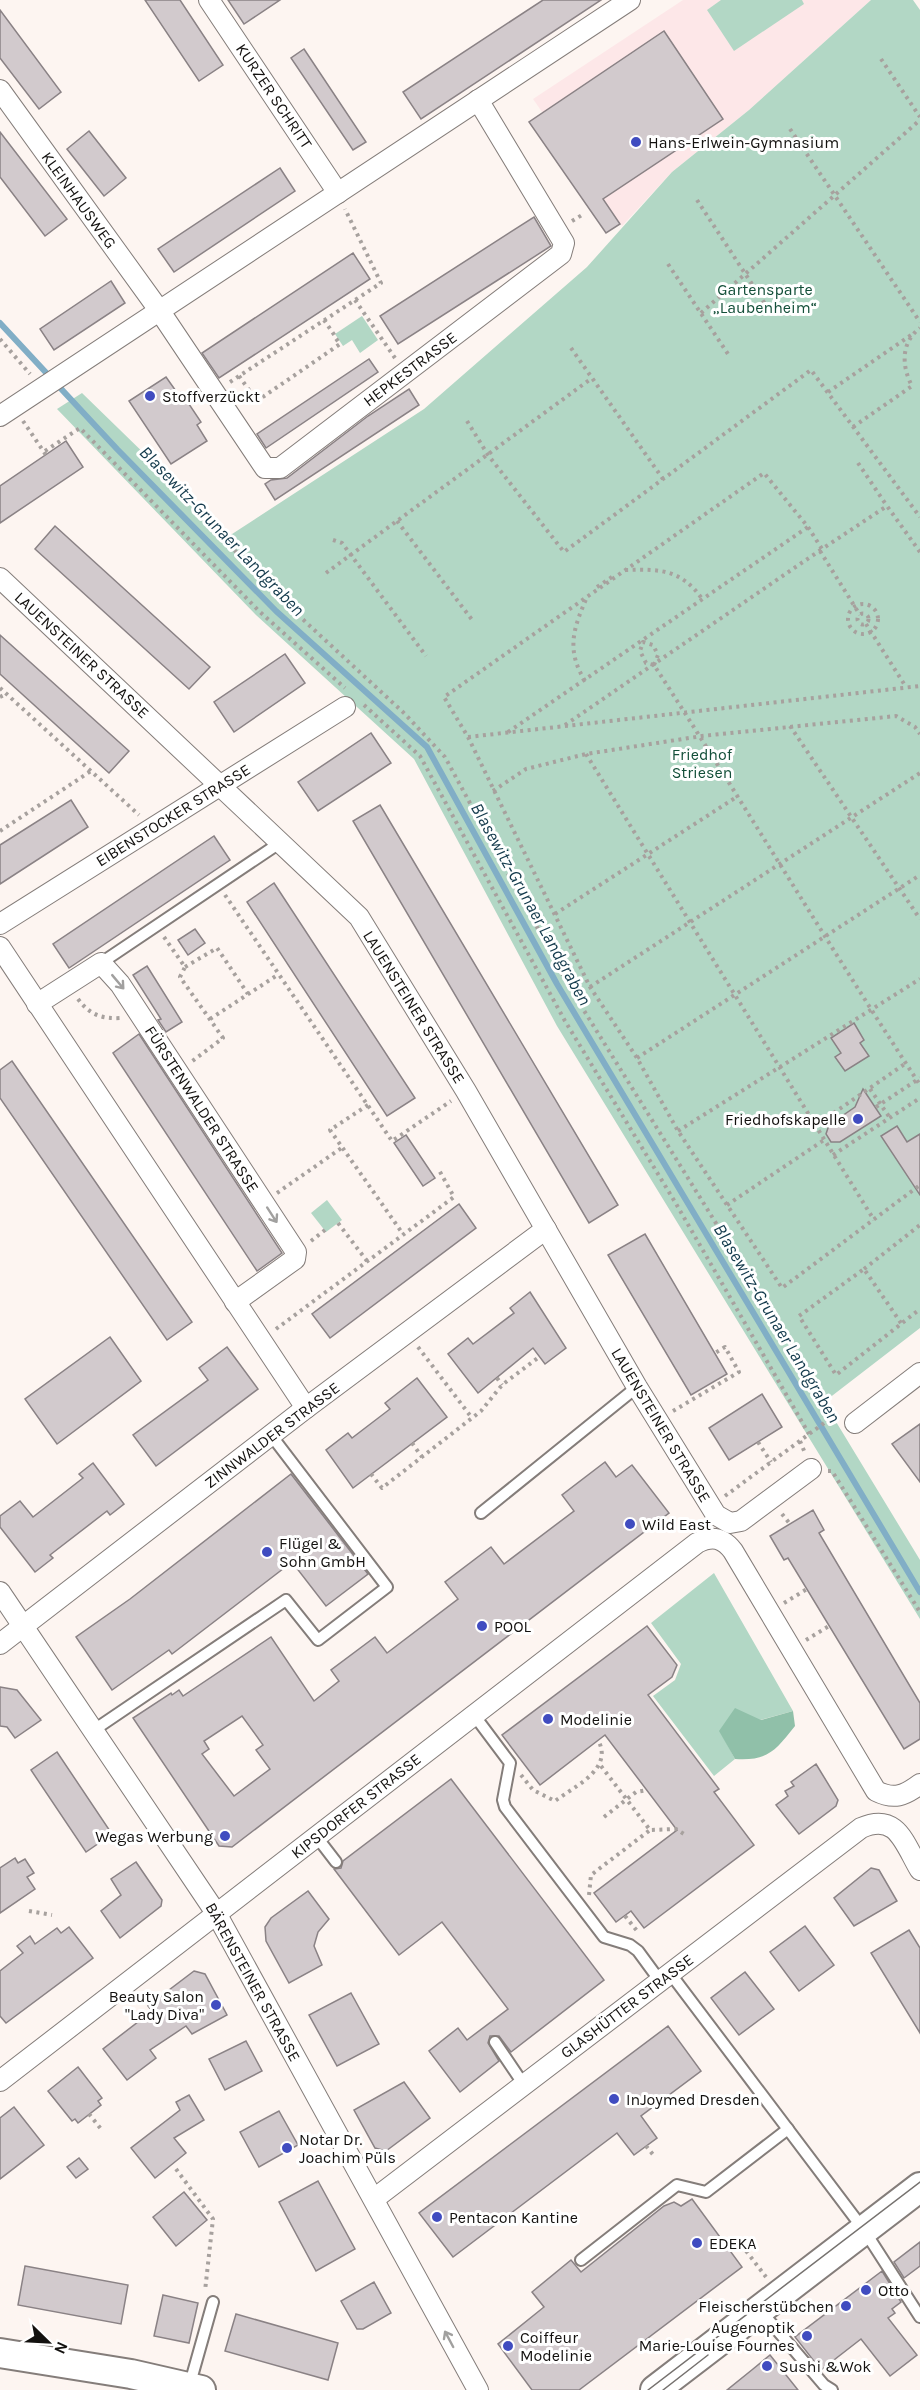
<svg xmlns="http://www.w3.org/2000/svg" width="920" height="2390" font-family="Karla,sans-serif">
<style>
.education{fill:#fde7e8}
.green{fill:#b2d7c5}
.forest{fill:#90c0a9}
.lines{fill:none;stroke-linecap:round;stroke-linejoin:round}
.stream{stroke:#81aec6;stroke-width:6}
.building{fill:#d2cacd;stroke:#8a8285;stroke-width:1.5;fill-rule:evenodd}
.service-casing{stroke:#847d7a;stroke-width:14}
.minor-casing{stroke:#847d7a;stroke-width:22}
.secondary-casing{stroke:#847d7a;stroke-width:32}
.path{stroke:#a7a19e;stroke-width:4;stroke-dasharray:3 4.5;stroke-linecap:butt}
.service{stroke:#fff;stroke-width:10}
.minor{stroke:#fff;stroke-width:20}
.secondary{stroke:#fff;stroke-width:28}
.tram{stroke:#76726f;stroke-width:1.5}
.oneway{stroke:#a1a09f}
.poi-dot{fill:#404cc0;stroke:#fff;stroke-width:2}
.labels{text-anchor:middle;dominant-baseline:central;stroke-width:6;stroke-linejoin:round;paint-order:stroke}
.street-label{font-size:16px;fill:#13110f;stroke:#fff}
.poi-label{font-size:16px;fill:#13110f;stroke:#fff;text-anchor:start}
.park-label{font-size:16px;fill:#134f39;stroke:#fff}
.water-label{font-size:18px;font-style:italic;fill:#12394b;stroke:#fff}
</style>
<rect width="100%" height="100%" fill="#fdf5f1"/>
<polygon class="education" points="683,0 871,0 749,110 672,172 622,226 533,99"/>
<g class="green">
<polygon points="721,0 802,0 804,4 734,51 707,10"/>
<polygon points="871,0 913,0 920,10 920,1328 824,1402 920,1560 920,1619 557,1026 414,759 256,615 57,409 82,393 229,536 424,409 587,267 672,172 749,110"/>
<polygon points="362,316 378,340 360,353 352,340 343,346 335,334"/>
<polygon points="327,1200 342,1220 326,1232 311,1213"/>
<polygon points="714,1573 793,1711 720,1731 735,1759 714,1776 653,1696 675,1680 681,1664 651,1623"/>
</g>
<path class="forest" d="M735,1708L761,1720L793,1711L795,1726C775,1751 768,1761 735,1759L719,1731Z"/>
<g class="lines">
<polyline class="stream" points="0,323 117,449 276,611 427,747 557,984 920,1592"/>
</g>
<g class="building">
<polygon points="145,0 180,0 223,65 199,81"/>
<polygon points="228,0 280,0 244,24"/>
<polygon points="543,0 601,0 421,119 403,92"/>
<polygon points="0,10 61,92 39,109 0,58"/>
<polygon points="664,31 723,119 603,199 620,224 606,233 529,122"/>
<polygon points="304,49 366,142 353,150 291,58"/>
<polygon points="89,131 126,178 104,196 67,149"/>
<polygon points="0,132 67,219 45,236 0,177"/>
<polygon points="280,168 295,191 174,272 158,249"/>
<polygon points="534,217 551,246 398,344 380,316"/>
<polygon points="353,253 370,279 219,378 202,353"/>
<polygon points="111,281 125,303 54,350 40,329"/>
<polygon points="369,359 378,372 266,448 257,434"/>
<polygon points="166,377 178,394 181,392 201,422 197,425 207,441 171,464 129,401"/>
<polygon points="409,389 419,405 275,500 265,484 271,480 287,478 368,416"/>
<polygon points="66,441 83,467 0,523 0,486"/>
<polygon points="55,526 210,667 189,689 35,549"/>
<polygon points="0,635 129,751 109,773 0,674"/>
<polygon points="285,654 305,683 234,732 214,702"/>
<polygon points="371,733 391,763 318,811 298,782"/>
<polygon points="71,800 88,827 0,884 0,845"/>
<polygon points="380,805 618,1205 589,1223 353,821"/>
<polygon points="214,836 230,860 69,968 53,944"/>
<polygon points="274,883 415,1098 387,1116 247,902"/>
<polygon points="195,929 205,943 188,955 178,940"/>
<polygon points="147,966 182,1022 166,1032 158,1020 161,1019 133,975"/>
<polygon points="854,1023 864,1040 860,1043 869,1056 845,1071 835,1057 841,1053 831,1038"/>
<polygon points="139,1034 282,1253 257,1271 113,1053"/>
<polygon points="12,1061 192,1322 167,1340 0,1098 0,1070"/>
<polygon points="863,1089 881,1116 840,1142 831,1142 826,1134 829,1125 855,1107"/>
<polygon points="897,1126 907,1142 920,1134 920,1195 881,1136"/>
<polygon points="406,1135 435,1178 423,1186 394,1143"/>
<polygon points="459,1204 476,1228 330,1338 312,1314"/>
<polygon points="645,1234 727,1374 691,1395 608,1255"/>
<polygon points="530,1292 566,1348 545,1364 533,1348 478,1393 448,1354 468,1338 473,1344 514,1313 510,1308"/>
<polygon points="110,1337 141,1381 57,1444 25,1399"/>
<polygon points="227,1347 258,1389 156,1466 133,1435 208,1380 199,1368"/>
<polygon points="417,1378 447,1417 353,1488 326,1450 348,1433 352,1438 390,1409 385,1403"/>
<polygon points="762,1394 782,1427 729,1460 709,1428"/>
<polygon points="920,1424 920,1482 892,1444"/>
<path d="M605,1462L616,1477L632,1465L669,1513L232,1847L219,1846L133,1718L171,1693L172,1695L179,1690L183,1696L271,1637L314,1701L339,1681L331,1670L375,1637L387,1653L458,1599L445,1582L491,1547L504,1564L574,1511L562,1495ZM242,1716L263,1745L256,1750L270,1769L234,1796L202,1754L209,1749L204,1741Z"/>
<polygon points="93,1463 124,1504 110,1515 107,1511 50,1555 53,1558 35,1572 0,1527 0,1516 20,1501 33,1517 83,1478 79,1474"/>
<polygon points="291,1474 368,1574 326,1606 292,1562 172,1654 169,1650 112,1690 76,1637 130,1599"/>
<polygon points="813,1510 824,1530 819,1533 920,1703 920,1739 904,1749 788,1558 784,1560 770,1536"/>
<polygon points="647,1626 677,1665 672,1677 648,1695 719,1789 714,1792 754,1845 644,1928 631,1911 616,1922 594,1893 677,1830 605,1735 540,1785 502,1735"/>
<polygon points="0,1687 17,1690 41,1720 15,1738 7,1727 0,1726"/>
<polygon points="57,1752 112,1834 86,1852 31,1770"/>
<polygon points="816,1764 838,1800 836,1806 799,1834 776,1805 788,1796 785,1791 794,1786 791,1782"/>
<polygon points="451,1779 604,1980 511,2052 499,2036 490,2036 488,2043 499,2061 460,2092 429,2051 458,2028 467,2040 508,2009 442,1922 399,1955 334,1869 341,1868 343,1861"/>
<polygon points="15,1858 18,1863 25,1859 34,1873 27,1877 35,1889 0,1913 0,1868"/>
<polygon points="136,1862 162,1900 161,1906 120,1938 101,1911 121,1895 111,1879"/>
<polygon points="871,1868 879,1870 897,1901 854,1926 834,1898"/>
<polygon points="308,1891 329,1919 318,1932 314,1946 322,1965 289,1983 266,1941 265,1927 271,1918"/>
<polygon points="805,1926 834,1965 799,1991 770,1952"/>
<polygon points="69,1927 93,1958 6,2023 0,2016 0,1971 23,1953 17,1946 30,1936 35,1944 57,1928 61,1933"/>
<polygon points="909,1930 920,1948 920,2033 871,1953"/>
<polygon points="194,1971 205,1974 227,2015 192,2034 186,2026 150,2050 156,2058 127,2080 103,2049 152,2011 148,2006"/>
<polygon points="745,1972 774,2009 739,2035 711,1998"/>
<polygon points="351,1993 379,2044 337,2066 309,2015"/>
<polygon points="668,2026 701,2071 641,2116 657,2138 634,2155 617,2133 453,2257 419,2213"/>
<polygon points="246,2041 262,2071 225,2090 209,2059"/>
<polygon points="78,2067 102,2098 98,2101 101,2105 78,2123 75,2119 72,2121 48,2091"/>
<polygon points="404,2082 430,2118 386,2151 375,2148 354,2110"/>
<polygon points="189,2095 204,2120 174,2138 186,2153 155,2178 131,2148 180,2110 176,2102"/>
<polygon points="14,2107 44,2145 0,2179 0,2118"/>
<polygon points="279,2111 298,2145 259,2167 240,2132"/>
<polygon points="79,2158 88,2169 76,2178 67,2167"/>
<polygon points="318,2181 355,2249 316,2271 279,2202"/>
<polygon points="184,2192 207,2220 176,2246 153,2217"/>
<polygon points="692,2199 742,2267 579,2390 532,2390 498,2344 544,2307 532,2292 571,2260 581,2272 664,2206 674,2202 681,2206"/>
<polygon points="920,2242 920,2266 904,2278 894,2262"/>
<polygon points="25,2266 128,2285 121,2324 18,2305"/>
<polygon points="882,2271 901,2302 892,2309 895,2313 888,2318 917,2355 890,2376 861,2339 821,2370 795,2337"/>
<polygon points="374,2282 391,2313 363,2329 357,2329 341,2301"/>
<polygon points="163,2295 198,2303 189,2343 154,2336"/>
<polygon points="236,2314 338,2343 328,2380 225,2351"/>
<polygon points="770,2355 798,2390 727,2390 753,2369"/>
</g>
<g class="lines">
<g class="service-casing">
<g id="service">
<polyline points="101,963 281,842"/>
<polyline points="481,1513 637,1387"/>
<polyline points="474,1715 510,1763 503,1800 505,1807 604,1937 630,1945 638,1951 660,1981"/>
<polyline points="94,1730 286,1600 318,1640 387,1587 271,1435"/>
<polyline points="316,1836 336,1862"/>
<polyline points="670,1973 864,2230 920,2317"/>
<polyline points="495,2042 524,2085"/>
<polyline points="581,2260 677,2185 706,2192 788,2129"/>
<polyline points="760,2310 824,2385 832,2390"/>
<polyline points="189,2387 213,2302"/>
</g>
</g>
<g class="minor-casing">
<g id="minor">
<polyline points="209,0 338,193"/>
<polyline points="0,90 159,310 265,468 280,468 561,254 564,243 478,100"/>
<polyline points="0,416 630,0"/>
<polyline points="0,578 359,917 466,1091 637,1387 716,1515 730,1523 741,1521 811,1469"/>
<polyline points="0,924 345,707"/>
<polyline points="0,947 306,1408"/>
<polyline points="37,1004 101,963 120,984 296,1252 295,1259 235,1302"/>
<polyline points="855,1423 920,1373"/>
<polyline points="0,1592 216,1913 478,2390"/>
<polyline points="0,1644 306,1408 546,1229"/>
<path d="M0,2081L697,1543C713,1535 723,1538 733,1551L876,1791C894,1800 904,1796 920,1784"/>
<path d="M374,2199L861,1828C897,1812 904,1843 920,1870"/>
</g>
</g>
<g class="secondary-casing">
<g id="secondary">
<polyline points="0,2353 131,2374 201,2390"/>
<polyline points="655,2390 920,2187"/>
</g>
</g>
<g class="path">
<polyline points="881,59 920,117"/>
<polyline points="790,129 920,322"/>
<polyline points="697,200 765,304"/>
<polyline points="572,221 582,215"/>
<polyline points="668,264 728,354"/>
<polyline points="355,300 395,358"/>
<polyline points="701,313 920,120"/>
<polyline points="324,320 335,336"/>
<polyline points="0,339 30,374"/>
<polyline points="571,348 663,479"/>
<polyline points="239,376 257,401 340,344 334,336"/>
<polyline points="230,382 381,283 345,209"/>
<polyline points="828,392 914,333"/>
<polyline points="23,421 46,455"/>
<polyline points="467,421 488,455 564,552 811,370 920,517"/>
<path d="M853,427L912,386C902,367 900,343 920,328"/>
<polyline points="45,451 80,428 259,611 345,688"/>
<polyline points="153,453 175,488 283,601 405,714 445,757 570,988 835,1415"/>
<polyline points="858,463 887,506"/>
<polyline points="397,521 473,621"/>
<polyline points="333,540 342,543 426,656"/>
<polyline points="820,551 860,615"/>
<polyline points="920,552 887,506 822,549 808,527 764,473 444,697 468,737 590,987 637,1058 678,1131 782,1288 920,1185"/>
<path d="M625,570C661,569 681,569 703,600"/>
<polyline points="326,573 592,378"/>
<polyline points="597,587 615,575"/>
<circle cx="863" cy="619" r="15"/>
<circle cx="863" cy="619" r="5.5"/>
<polyline points="866,624 906,687"/>
<path d="M654,665L658,655L653,645L643,642L640,651L646,663L654,665C744,804 829,946 920,1085"/>
<path d="M585,681C566,650 573,629 587,597"/>
<polyline points="0,688 139,815"/>
<polyline points="0,697 6,694"/>
<polyline points="364,705 420,756 565,1021 675,1202 809,1434"/>
<polyline points="565,725 822,549"/>
<polyline points="790,726 920,919"/>
<polyline points="508,732 808,527"/>
<polyline points="468,737 920,686"/>
<polyline points="586,754 874,1220"/>
<polyline points="493,791 526,769 586,754 702,736 896,716 915,727 920,734"/>
<polyline points="0,831 91,771"/>
<polyline points="225,895 392,1141 451,1101"/>
<polyline points="555,914 738,796"/>
<polyline points="164,937 185,967 180,977 223,1038 191,1062"/>
<polyline points="185,967 217,948 248,994"/>
<polyline points="590,987 920,773"/>
<path d="M78,999C90,1015 102,1019 120,1018"/>
<polyline points="210,1019 279,974"/>
<polyline points="637,1058 920,875"/>
<polyline points="870,1089 890,1118"/>
<polyline points="368,1105 330,1130 403,1234"/>
<polyline points="876,1107 920,1078"/>
<polyline points="815,1126 906,1063"/>
<polyline points="678,1131 920,979"/>
<polyline points="833,1155 920,1098"/>
<polyline points="277,1193 343,1147"/>
<polyline points="727,1205 824,1140"/>
<polyline points="338,1223 367,1261"/>
<polyline points="311,1241 325,1230"/>
<polyline points="864,1269 920,1225"/>
<polyline points="901,1323 864,1269 799,1316 836,1375 920,1309"/>
<polyline points="276,1329 454,1197 439,1170"/>
<polyline points="418,1347 472,1418"/>
<polyline points="497,1378 502,1385"/>
<polyline points="673,1411 739,1372 725,1347 715,1353"/>
<polyline points="800,1441 805,1453"/>
<polyline points="758,1442 771,1462"/>
<polyline points="412,1443 422,1457"/>
<polyline points="828,1471 832,1471 920,1612"/>
<polyline points="371,1474 382,1488 481,1411 502,1385 539,1357"/>
<polyline points="725,1496 835,1415"/>
<polyline points="782,1514 790,1524"/>
<polyline points="784,1603 807,1589"/>
<polyline points="806,1640 829,1626"/>
<polyline points="601,1766 650,1830 676,1829 684,1834"/>
<path d="M521,1775L533,1790L555,1801C575,1786 614,1769 598,1740"/>
<polyline points="604,1817 636,1792 647,1790"/>
<polyline points="589,1895 591,1875 650,1830"/>
<polyline points="29,1911 52,1915"/>
<polyline points="625,1916 638,1932"/>
<polyline points="89,2114 101,2129"/>
<polyline points="646,2146 655,2157"/>
<polyline points="176,2169 213,2219 205,2291"/>
<polyline points="737,2239 766,2277"/>
</g>
<use href="#service" class="service"/>
<use href="#minor" class="minor"/>
<use href="#secondary" class="secondary"/>
<g class="tram">
<polyline points="648,2390 920,2182"/>
<polyline points="663,2390 708,2355"/>
</g>
</g>
<defs><path id="oneway-shaft" d="M-6 0H5M1.5-3L5.5 0L1.5 3" fill="none" stroke-width="1.6" stroke-linecap="round" stroke-linejoin="round" transform="scale(1.5)"/></defs>
<g class="oneway">
<use href="#oneway-shaft" transform="translate(118 982) rotate(50)"/>
<use href="#oneway-shaft" transform="translate(272 1215) rotate(57)"/>
<use href="#oneway-shaft" transform="translate(449 2339) rotate(-118)"/>
</g>
<g class="poi-dot">
<circle cx="636" cy="142" r="6"/>
<circle cx="150" cy="396" r="6"/>
<circle cx="858" cy="1119" r="6"/>
<circle cx="630" cy="1524" r="6"/>
<circle cx="267" cy="1552" r="6"/>
<circle cx="482" cy="1626" r="6"/>
<circle cx="548" cy="1719" r="6"/>
<circle cx="225" cy="1836" r="6"/>
<circle cx="216" cy="2005" r="6"/>
<circle cx="614" cy="2099" r="6"/>
<circle cx="287" cy="2148" r="6"/>
<circle cx="437" cy="2217" r="6"/>
<circle cx="697" cy="2243" r="6"/>
<circle cx="866" cy="2290" r="6"/>
<circle cx="846" cy="2306" r="6"/>
<circle cx="807" cy="2336" r="6"/>
<circle cx="508" cy="2346" r="6"/>
<circle cx="767" cy="2366" r="6"/>
</g>
<g class="labels">
<g class="street-label">
<text transform="translate(274 96) rotate(56)">KURZER SCHRITT</text>
<text transform="translate(79 200) rotate(54)">KLEINHAUSWEG</text>
<text transform="translate(410 369) rotate(-37)">HEPKESTRASSE</text>
<text transform="translate(82 655) rotate(43)">LAUENSTEINER STRASSE</text>
<text transform="translate(173 815) rotate(-32)">EIBENSTOCKER STRASSE</text>
<text transform="translate(414 1007) rotate(58)">LAUENSTEINER STRASSE</text>
<text transform="translate(202 1109) rotate(57)">FÜRSTENWALDER STRASSE</text>
<text transform="translate(661 1425) rotate(59)">LAUENSTEINER STRASSE</text>
<text transform="translate(272 1435) rotate(-37)">ZINNWALDER STRASSE</text>
<text transform="translate(356 1806) rotate(-38)">KIPSDORFER STRASSE</text>
<text transform="translate(253 1982) rotate(61)">BÄRENSTEINER STRASSE</text>
<text transform="translate(627 2006) rotate(-37)">GLASHÜTTER STRASSE</text>
</g>
<g class="poi-label">
<text x="648" y="142">Hans-Erlwein-Gymnasium</text>
<text x="162" y="396">Stoffverzückt</text>
<text x="846" y="1119" text-anchor="end">Friedhofskapelle</text>
<text x="642" y="1524">Wild East</text>
<text x="279" y="1543">Flügel &amp;<tspan x="279" dy="18">Sohn GmbH</tspan></text>
<text x="494" y="1626">POOL</text>
<text x="560" y="1719">Modelinie</text>
<text x="213" y="1836" text-anchor="end">Wegas Werbung</text>
<text x="204" y="1996" text-anchor="end">Beauty Salon<tspan x="204" dy="18">"Lady Diva"</tspan></text>
<text x="626" y="2099">InJoymed Dresden</text>
<text x="299" y="2139">Notar Dr.<tspan x="299" dy="18">Joachim Püls</tspan></text>
<text x="449" y="2217">Pentacon Kantine</text>
<text x="709" y="2243">EDEKA</text>
<text x="878" y="2290">Otto</text>
<text x="834" y="2306" text-anchor="end">Fleischerstübchen</text>
<text x="795" y="2327" text-anchor="end">Augenoptik<tspan x="795" dy="18">Marie-Louise Fournes</tspan></text>
<text x="520" y="2337">Coiffeur<tspan x="520" dy="18">Modelinie</tspan></text>
<text x="779" y="2366">Sushi &amp;Wok</text>
</g>
<g class="park-label">
<text x="765" y="289">Gartensparte<tspan x="765" dy="18">„Laubenheim“</tspan></text>
<text x="702" y="754">Friedhof<tspan x="702" dy="18">Striesen</tspan></text>
</g>
<g class="water-label">
<text transform="translate(222 531) rotate(46)">Blasewitz‐Grunaer Landgraben</text>
<text transform="translate(531 904) rotate(61)">Blasewitz‐Grunaer Landgraben</text>
<text transform="translate(777 1323) rotate(59)">Blasewitz‐Grunaer Landgraben</text>
</g>
</g>
<g transform="translate(48 2342) rotate(114)" stroke="#ffffff" stroke-width="4.5" paint-order="stroke">
<path d="M0-4.5L10 22L0 15L-10 22Z" fill="#13110f"/>
<text y="-9" font-size="16" font-weight="bold" text-anchor="middle" fill="#13110f">N</text>
</g>
</svg>
